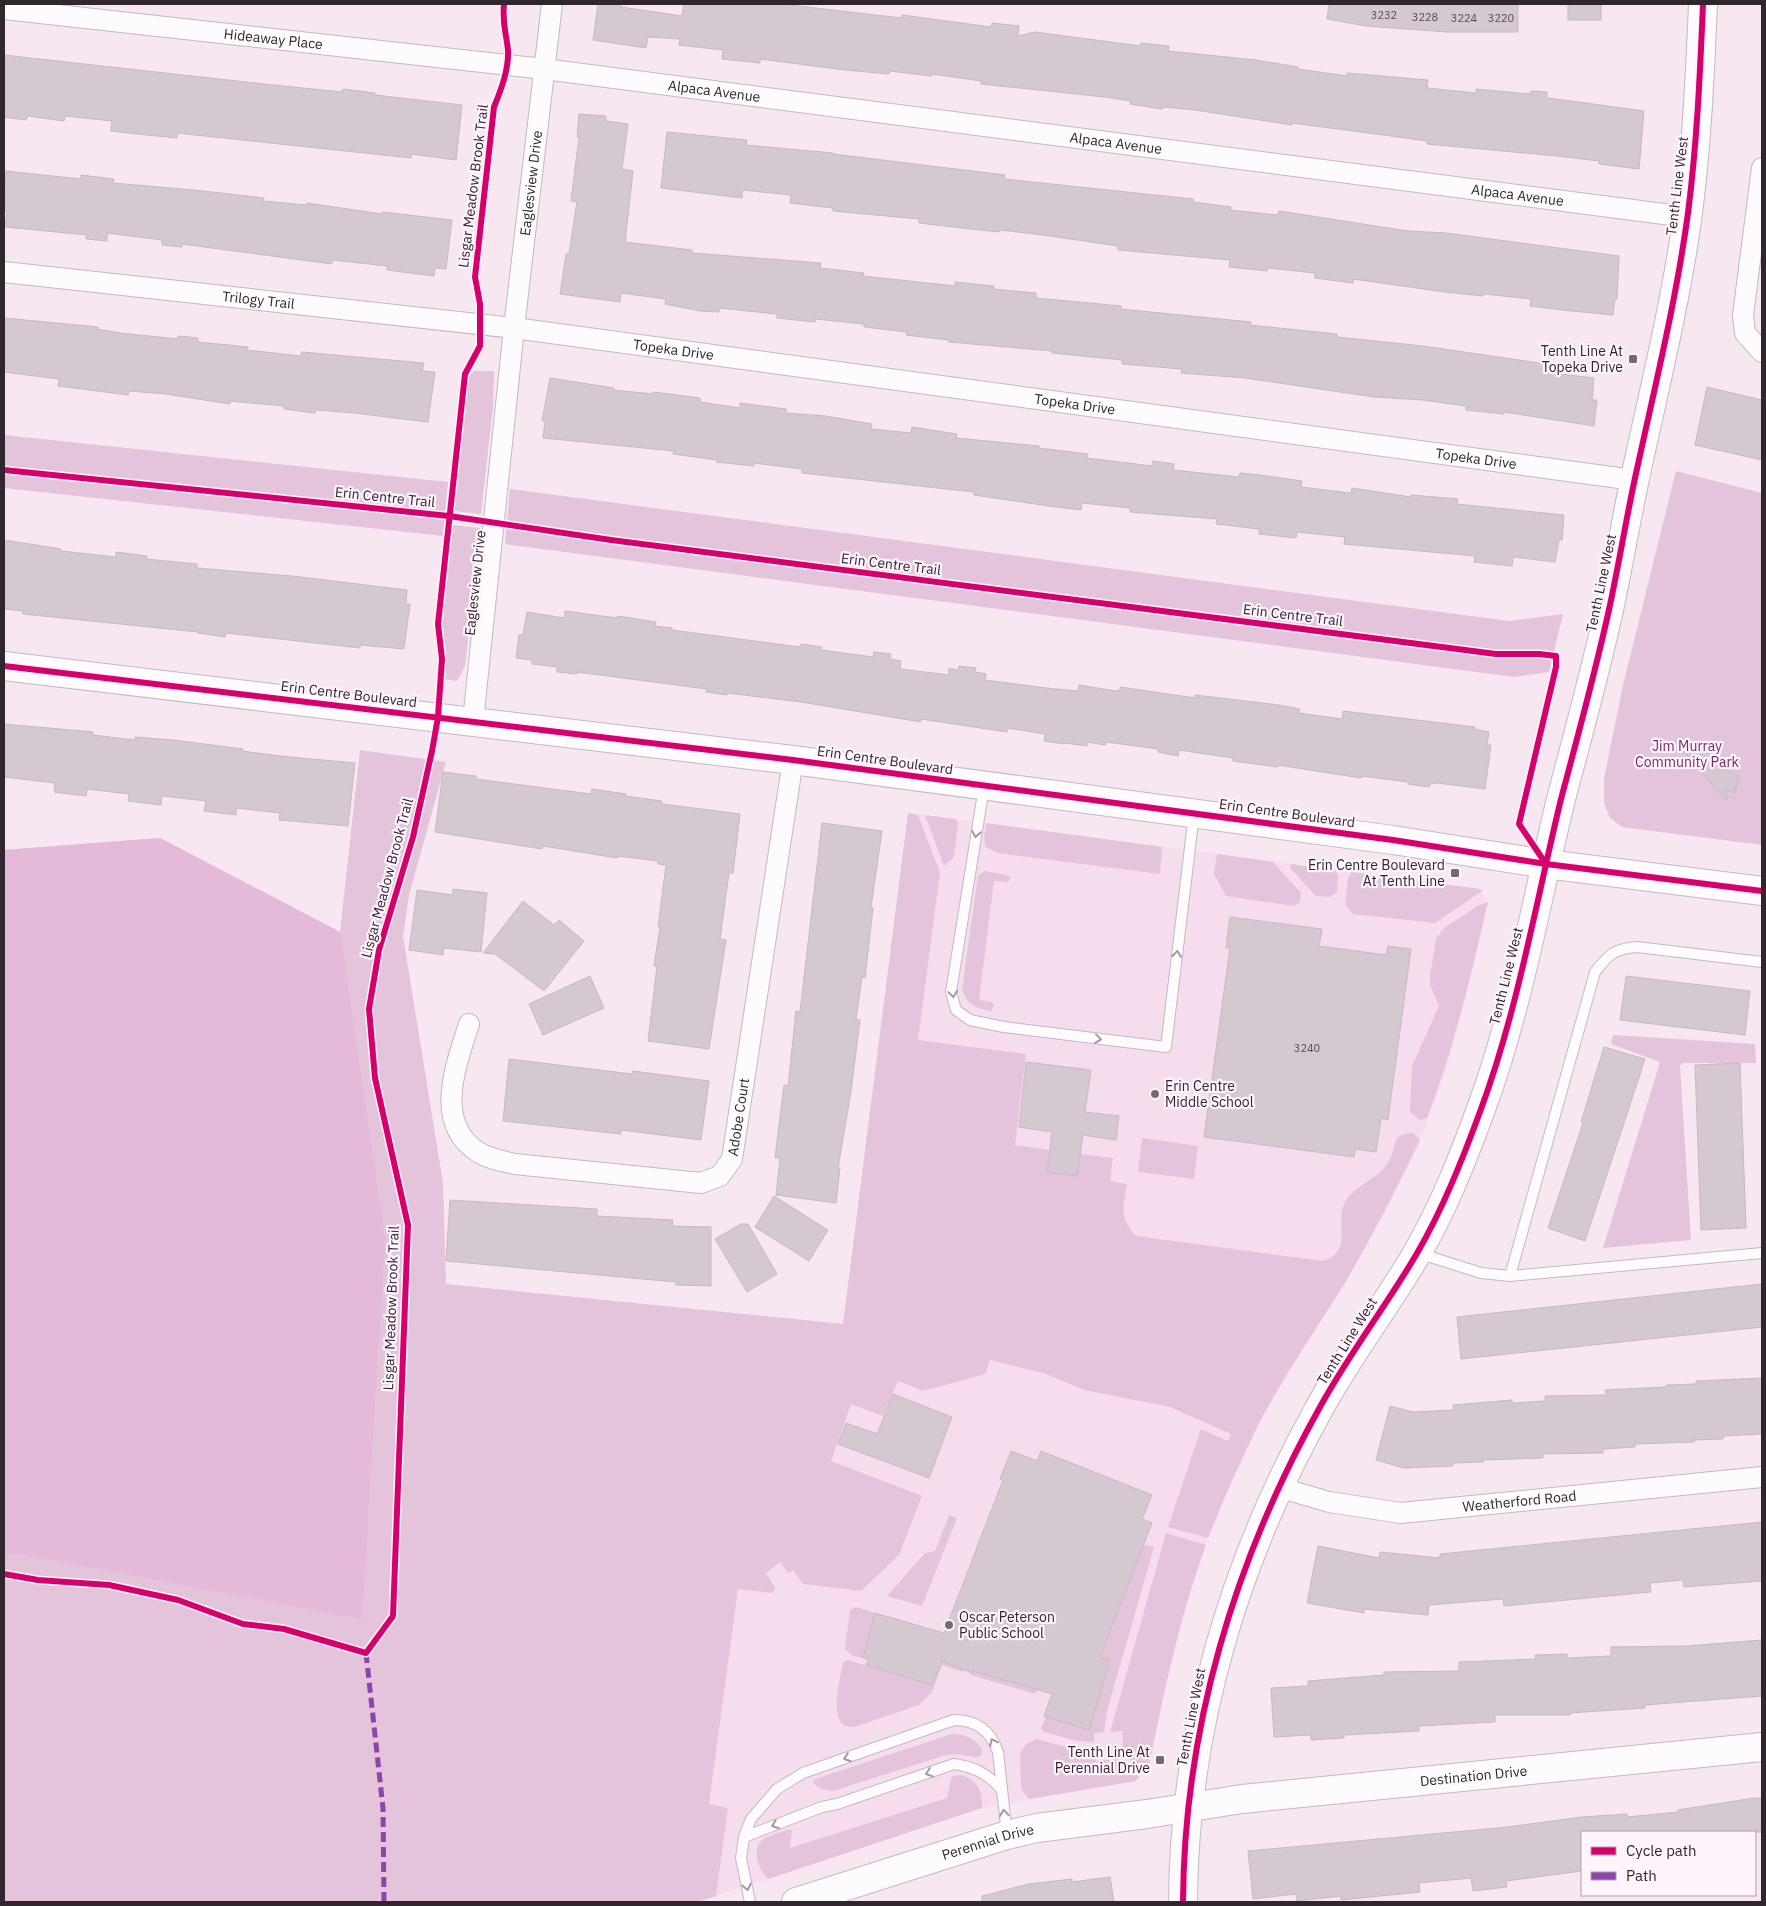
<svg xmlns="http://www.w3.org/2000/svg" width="1766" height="1906" font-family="'IBM Plex Sans',sans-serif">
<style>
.built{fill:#f6ddee}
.green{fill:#e4c4da}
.forest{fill:#e5b9d8}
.building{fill:#d4c8d1;stroke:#c6bac2}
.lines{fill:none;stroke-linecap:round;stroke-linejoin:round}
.lane-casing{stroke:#c4b9c1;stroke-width:12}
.street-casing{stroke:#c4b9c1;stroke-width:22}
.secondary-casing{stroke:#c4b9c1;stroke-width:30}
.lane{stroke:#fefbfd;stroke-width:10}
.street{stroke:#fefbfd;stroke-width:20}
.secondary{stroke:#fefbfd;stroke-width:28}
.quiet{stroke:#8e44ad;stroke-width:5;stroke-dasharray:10 5;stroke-linecap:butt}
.cycleway-casing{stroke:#fff4fb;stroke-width:9}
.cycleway{stroke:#d6006c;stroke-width:6}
.oneway{stroke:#a19b9f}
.poi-dot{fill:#756a72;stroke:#fff4fb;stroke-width:2}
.labels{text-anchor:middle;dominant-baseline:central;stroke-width:4.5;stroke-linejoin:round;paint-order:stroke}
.number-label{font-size:11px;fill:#594e56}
.street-label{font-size:14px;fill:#30262d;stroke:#fff4fb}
.poi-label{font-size:14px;fill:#30262d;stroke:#fff4fb;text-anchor:end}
.park-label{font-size:14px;fill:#772966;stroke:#fff4fb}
</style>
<rect width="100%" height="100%" fill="#f6e7f1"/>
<polygon class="built" points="908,813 1480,889 1488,902 1463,1008 1446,1070 1420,1140 1395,1193 1346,1281 1287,1375 1258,1427 1229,1487 1208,1538 1186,1600 1172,1651 1149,1766 1136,1781 982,1808 697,1902 683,1902 758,1315 843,1324"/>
<g class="green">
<polygon points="474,371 494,371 493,407 481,514 454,511 469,377"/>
<polygon points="4,435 448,482 443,536 4,488"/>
<polygon points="1676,471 1762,493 1762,845 1622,827 1610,818 1604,803 1604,779 1623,685"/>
<polygon points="510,489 1509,621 1563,614 1549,672 1514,677 505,544"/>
<polygon points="453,525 480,528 465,666 457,681 444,679 446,648 442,622"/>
<path d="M360,750L446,762L409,895L403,936L443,1183L446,1284L843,1324L908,813L918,815L940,873L918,1040L1026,1054L1015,1145L1049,1150L1047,1172L1077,1176L1080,1154L1113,1158L1110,1181L1127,1184C1123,1208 1119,1217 1136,1236L1323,1261C1354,1249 1335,1227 1344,1204C1353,1185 1380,1179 1389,1161C1393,1154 1394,1145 1397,1138L1404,1134L1413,1133L1420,1140C1397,1188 1373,1235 1346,1281C1316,1330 1283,1376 1257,1427C1239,1464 1223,1501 1208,1538L1168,1527L1201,1429L1228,1441L1231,1434L1170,1407L1084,1390L1043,1373L990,1360L985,1374L923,1391L898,1381L883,1416L851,1404L831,1461L922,1496L899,1555L861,1591L803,1584L793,1570L788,1573L780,1562L766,1573L775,1588L773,1593L738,1589L709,1804L728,1808L716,1896L697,1902H4V850L160,838L340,932Z"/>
<polygon points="925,815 956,819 958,824 954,857 944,866"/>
<polygon points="986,823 1162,847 1160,874 997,853 986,847 984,840"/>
<polygon points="1217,854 1273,862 1301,893 1300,902 1294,906 1226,896 1214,874"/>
<polygon points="1291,864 1334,870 1338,875 1337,892 1330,897 1316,896 1290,868"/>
<path d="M985,871L1011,876L1008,882L994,881L979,1000L992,1002L994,1005L991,1011C976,1009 967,1004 962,990L978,875Z"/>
<polygon points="1352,872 1480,889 1482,891 1435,923 1353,914 1345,904 1348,878"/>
<path d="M1488,902C1471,975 1454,1048 1427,1118L1420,1120L1410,1112L1412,1066L1439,1006L1430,985V976L1436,939L1444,928L1479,905Z"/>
<polygon points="1613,1035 1755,1044 1756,1063 1683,1063 1680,1066 1691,1240 1603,1248 1660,1062 1611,1044"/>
<polygon points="1142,1138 1198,1146 1194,1179 1138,1172"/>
<polygon points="949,1515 957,1518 922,1606 887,1596 925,1553 935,1551"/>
<path d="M1166,1533L1206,1545C1179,1620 1165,1688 1149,1766L1144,1772L1123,1753L1122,1731L1111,1732V1729Z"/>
<polygon points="1143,1544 1154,1547 1107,1711 1104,1732 1094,1733 1094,1742 1077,1741 1044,1732 1041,1728 1046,1717 1089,1729 1110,1660 1100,1657"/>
<polygon points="856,1607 875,1613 863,1658 853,1656 845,1649 850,1610"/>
<path d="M848,1660L932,1685L942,1661L964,1669L963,1672L942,1665L932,1692L919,1705L854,1727C825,1730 841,1678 843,1662Z"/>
<polygon points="973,1671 1037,1690 1036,1694 970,1675"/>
<path d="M952,1734C966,1734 974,1738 982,1749L981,1756C973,1759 959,1752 946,1755L833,1791L821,1789L813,1783L815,1779Z"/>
<polygon points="1036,1739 1079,1750 1095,1750 1096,1761 1118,1759 1139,1777 1136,1781 1029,1799 1021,1789 1020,1753 1026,1744"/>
<path d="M961,1775C979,1781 982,1791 982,1808L768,1879C758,1869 749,1845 767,1837C774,1834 782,1832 790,1829L792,1831L790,1848L947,1798L952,1776Z"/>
</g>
<polygon class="forest" points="160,838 340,932 385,1239 362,1619 21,1554 4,1556 4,850"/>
<g class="building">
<polygon points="598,4 621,4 621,7 682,16 684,4 781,4 902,18 902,15 991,27 992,23 1019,26 1018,36 1035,32 1141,46 1141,43 1169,46 1168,51 1256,60 1298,67 1298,69 1347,76 1347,73 1428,80 1427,88 1476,93 1476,89 1530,94 1531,91 1547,92 1547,98 1556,99 1644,111 1639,169 1599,164 1599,161 1557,156 1427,144 1427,141 1384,135 1292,123 1292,125 1195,110 1163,107 1162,109 1130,104 1131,101 1105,97 981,84 981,81 932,74 932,76 890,71 889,74 845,70 760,59 760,63 722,59 723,50 679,45 680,39 648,37 646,48 593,40"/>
<polygon points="1329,4 1518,4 1518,32 1447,32 1366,26 1327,19"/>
<rect x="1568" y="4" width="33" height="16"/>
<polygon points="4,55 264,84 342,92 343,89 375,93 375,95 462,105 456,160 411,154 411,158 177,133 177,138 137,134 111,131 112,121 65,116 64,121 27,116 26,120 4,117"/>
<polygon points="579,114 606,116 606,121 628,124 622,169 633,171 625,242 692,250 692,253 821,263 820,268 864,273 863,276 955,286 955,282 994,286 993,289 1036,293 1036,298 1121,306 1121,309 1251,322 1250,325 1337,334 1337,337 1423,346 1553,365 1552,373 1594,378 1592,400 1597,400 1594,426 1504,412 1504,414 1466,410 1466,406 1423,400 1374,397 1245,378 1181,373 1182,369 1122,364 1122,360 1052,353 1052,351 949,342 949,340 906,335 907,332 864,327 864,324 815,319 815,322 777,318 777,314 719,308 719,312 700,311 665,304 666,299 621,293 620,302 560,294 566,254 569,254 577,202 571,201 579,137 577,137"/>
<polygon points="667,132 747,140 746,145 833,153 833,154 1005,175 1004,179 1193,199 1193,202 1231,207 1230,210 1278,215 1279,211 1408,231 1446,233 1619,256 1617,299 1615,299 1613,315 1562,310 1530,306 1531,299 1484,294 1483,296 1445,292 1353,279 1353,283 1315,278 1315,273 1268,268 1267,271 1229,267 1230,260 1118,250 1118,246 1043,235 1000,230 999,232 962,228 919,223 919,219 833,211 833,208 790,203 791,195 742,190 742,198 661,188"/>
<polygon points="6,171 81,179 81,175 114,179 113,183 194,190 264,198 263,201 306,205 307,203 382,214 382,212 452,220 446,269 435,268 434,276 387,270 387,266 332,260 332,264 182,244 182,247 162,245 162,240 107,233 107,241 86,239 87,235 5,227 7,212 4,211 4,191"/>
<polygon points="4,318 98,327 97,329 120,333 178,339 178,336 198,338 198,342 248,347 247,350 301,356 302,352 424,363 422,371 435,372 428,422 354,413 316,410 315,413 284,409 284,406 230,401 230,404 166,394 129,391 128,395 58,386 59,379 4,372"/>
<polygon points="550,378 614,388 614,390 653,394 653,392 700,398 700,402 740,408 740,403 786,409 786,413 826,416 872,424 871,429 911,433 912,427 957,434 956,438 1039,446 1039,448 1088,454 1087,458 1152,466 1153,461 1174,464 1173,470 1239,477 1240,473 1260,475 1302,481 1301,487 1351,493 1352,488 1411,497 1411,495 1458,499 1457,504 1564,515 1562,540 1559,540 1555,562 1513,557 1512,566 1474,562 1475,556 1344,544 1345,537 1297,532 1296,538 1259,534 1259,529 1216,524 1217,519 1130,512 1130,508 1082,503 1081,510 1049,506 974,495 974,492 802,473 802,469 754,463 754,466 716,462 717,460 673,454 674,451 543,438 545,421 542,421"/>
<polygon points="1707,387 1762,400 1762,460 1695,445"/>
<polygon points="4,540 61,549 61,551 116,557 116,552 147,556 146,559 197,564 197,568 292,576 407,590 406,604 410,604 404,649 360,645 360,648 226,633 225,637 198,633 198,632 23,614 23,611 4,609"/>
<polygon points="565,611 617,618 618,616 656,622 655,626 672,628 672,630 800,647 801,644 822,647 821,650 873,657 874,652 891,654 890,659 901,661 900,669 949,675 949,668 958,670 959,666 976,668 975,672 986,674 985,680 1046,688 1078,691 1079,685 1116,691 1120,690 1120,687 1195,698 1195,695 1279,705 1300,709 1299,713 1342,719 1343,711 1475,727 1474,729 1489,732 1487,745 1491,745 1485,789 1437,783 1430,784 1429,787 1408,784 1408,782 1362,776 1361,778 1278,765 1278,767 1233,761 1233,758 1179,750 1178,756 1158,752 1158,749 1106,742 1105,745 1087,742 1087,746 1065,743 1064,744 1044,741 1045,734 1007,728 1007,732 921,719 921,722 801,702 727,693 727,695 706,692 707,689 577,672 577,674 557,672 557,667 532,664 532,660 516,658 519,635 523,635 527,612 564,618"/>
<polygon points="4,724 93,732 93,735 135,740 135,737 173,740 243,749 242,751 280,756 355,763 348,826 279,820 280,813 236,808 236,815 204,811 206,801 162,796 161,805 128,801 129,794 87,789 86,796 54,792 55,783 4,777"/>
<polygon points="1682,738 1699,751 1707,746 1713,762 1739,777 1734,793 1724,789 1728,799 1725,800 1677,743"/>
<polygon points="443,772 476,776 476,779 591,794 592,789 626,794 625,796 662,801 662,804 740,814 733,873 729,873 720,939 726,940 709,1049 648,1041 657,966 654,966 660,927 658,926 666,865 658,864 658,861 618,856 617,858 543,846 542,849 435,832"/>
<polygon points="822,823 882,831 871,907 873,908 865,978 862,977 856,1019 860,1020 851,1091 838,1168 840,1168 836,1203 776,1195 780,1158 775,1158 784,1085 788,1086 796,1011 800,1012"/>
<polygon points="453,889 487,893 481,952 444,948 443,955 409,950 417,890 453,895"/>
<polygon points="523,901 554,925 559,920 584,941 544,991 495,954 483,953"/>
<polygon points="1230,917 1322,929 1319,946 1386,955 1388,946 1411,949 1388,1120 1381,1118 1376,1152 1355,1149 1354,1157 1204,1137 1230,948 1226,948"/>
<polygon points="590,976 604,1008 543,1035 529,1004"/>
<polygon points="1626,976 1750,991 1745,1035 1620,1020"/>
<polygon points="1604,1047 1645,1059 1585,1241 1548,1228 1583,1123 1581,1122"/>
<polygon points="509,1059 632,1074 633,1071 709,1081 701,1140 621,1130 621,1134 503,1121"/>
<polygon points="1026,1062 1091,1070 1085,1112 1119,1116 1116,1140 1083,1135 1077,1176 1047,1172 1052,1132 1019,1127"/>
<polygon points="1740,1063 1746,1228 1701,1230 1695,1065"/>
<polygon points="774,1196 828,1230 809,1261 755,1227"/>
<polygon points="450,1200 597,1209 597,1216 673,1220 672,1226 711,1227 711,1286 676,1285 676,1282 446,1261"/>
<polygon points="741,1224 748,1224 777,1274 747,1292 715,1239"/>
<polygon points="1762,1284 1762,1327 1461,1359 1457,1317"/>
<polygon points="1762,1378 1762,1434 1723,1436 1723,1439 1694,1440 1694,1442 1635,1444 1635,1447 1603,1449 1603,1453 1543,1454 1543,1458 1483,1460 1483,1462 1452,1463 1453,1466 1404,1468 1376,1460 1390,1406 1413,1412 1454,1410 1453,1405 1512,1400 1512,1403 1545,1401 1545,1396 1606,1395 1605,1390 1666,1387 1666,1385 1696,1384 1696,1381"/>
<polygon points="893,1394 952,1417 929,1478 838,1444 846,1423 877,1434"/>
<polygon points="1011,1451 1037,1461 1041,1451 1152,1495 1142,1519 1152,1523 1100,1657 1110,1660 1089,1730 1044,1716 1052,1694 973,1671 972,1673 942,1661 932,1685 866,1665 868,1659 863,1658 875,1613 944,1633 1003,1480 1000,1479"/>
<polygon points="1762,1522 1762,1581 1684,1587 1683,1580 1650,1583 1651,1592 1504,1606 1503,1599 1429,1605 1428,1615 1364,1609 1364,1613 1307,1603 1318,1546 1379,1558 1380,1552 1440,1558 1440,1554"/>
<polygon points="1762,1640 1762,1696 1645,1705 1645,1708 1570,1713 1570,1715 1495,1715 1495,1722 1419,1726 1419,1731 1344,1735 1344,1738 1311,1740 1311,1735 1274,1737 1271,1688 1308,1686 1308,1681 1384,1675 1384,1672 1459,1671 1459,1662 1536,1659 1535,1655 1567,1654 1567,1658 1611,1656 1611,1647 1686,1646"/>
<polygon points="1754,1798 1762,1798 1762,1832 1582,1832 1582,1871 1506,1881 1507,1887 1473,1891 1471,1878 1419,1883 1420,1892 1341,1900 1341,1896 1297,1901 1296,1894 1253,1899 1248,1851 1508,1827 1582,1817 1627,1814 1627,1817 1678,1812 1678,1810"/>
<polygon points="1110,1877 1114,1902 982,1902 982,1896 1029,1884 1072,1879 1072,1882"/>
</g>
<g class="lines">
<g class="lane-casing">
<g id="lane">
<polyline points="984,787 951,992 956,1010 970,1020 1004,1027 1166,1047 1194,814"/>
<polyline points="1418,1253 1481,1273 1510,1276 1762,1253"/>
<path d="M1510,1276L1595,972C1609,954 1614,949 1637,947L1762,962"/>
<path d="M744,1837L822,1807L837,1804L954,1764C975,1767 988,1774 1002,1790"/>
<path d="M750,1902L741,1858L744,1837L751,1819L777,1789L803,1773L954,1720C977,1720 991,1731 998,1752L1007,1835"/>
</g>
</g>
<g class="street-casing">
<g id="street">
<path id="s1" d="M4,9L544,69L1687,217"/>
<polyline points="1762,168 1743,315 1745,333 1762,352"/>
<path id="s2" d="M4,272L514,328L1634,480"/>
<path id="s3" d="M473,721L514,328L552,4"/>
<path id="s4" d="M469,1024C456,1065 433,1123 478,1152C489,1159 502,1161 515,1164L701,1183L720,1176L732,1159L793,760"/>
<path id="s5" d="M1278,1487L1329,1502L1401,1513L1762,1477"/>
</g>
</g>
<g class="secondary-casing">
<g id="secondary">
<polyline points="4,666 793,760 1393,840 1546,864 1762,891"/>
<path id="s6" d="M796,1902L1007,1835L1037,1828L1147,1814L1242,1799L1762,1747"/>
<path d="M1183,1902C1184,1727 1235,1559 1320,1407C1349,1354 1386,1306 1416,1255C1443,1209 1463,1158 1481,1109C1518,1009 1536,902 1561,799C1578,735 1596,670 1610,605C1619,563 1626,520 1635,478C1654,390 1676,302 1688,213C1697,143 1700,74 1703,4"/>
</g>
</g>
<use href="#lane" class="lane"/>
<use href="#street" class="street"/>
<use href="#secondary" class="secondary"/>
<polyline class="quiet" points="366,1653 383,1808 384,1902"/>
<g class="cycleway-casing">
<g id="cycleway">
<polyline points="4,470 449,516 611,540 1496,654 1539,654 1556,656 1556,667 1519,824 1546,864"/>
<polyline points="4,666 793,760 1393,840 1546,864 1762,891"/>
<path d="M4,1574L38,1580L109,1585L178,1600L243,1624L284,1629L366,1653L393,1616L408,1225L375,1078L369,1009L379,950L413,837L432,751L438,717L442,659L438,624L465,374L480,346V304L475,277L494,107C501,90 509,69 508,50C506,31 502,25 504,4"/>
<path d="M1183,1902C1184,1727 1235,1559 1320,1407C1349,1354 1386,1306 1416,1255C1443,1209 1463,1158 1481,1109C1518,1009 1536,902 1561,799C1578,735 1596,670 1610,605C1619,563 1626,520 1635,478C1654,390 1676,302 1688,213C1697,143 1700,74 1703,4"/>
</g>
</g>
<use href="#cycleway" class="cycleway"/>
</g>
<defs><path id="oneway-chevron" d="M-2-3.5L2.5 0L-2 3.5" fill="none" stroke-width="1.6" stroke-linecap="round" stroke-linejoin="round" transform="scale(1.25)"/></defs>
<g class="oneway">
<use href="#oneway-chevron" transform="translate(976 834) rotate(100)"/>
<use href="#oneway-chevron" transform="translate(1177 954) rotate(-83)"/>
<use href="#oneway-chevron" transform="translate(953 994) rotate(82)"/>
<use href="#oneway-chevron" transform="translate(1098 1039) rotate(7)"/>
<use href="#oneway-chevron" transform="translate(993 1742) rotate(-116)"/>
<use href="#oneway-chevron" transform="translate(847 1758) rotate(160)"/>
<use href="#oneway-chevron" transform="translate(929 1773) rotate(161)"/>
<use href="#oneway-chevron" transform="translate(1004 1813) rotate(-96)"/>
<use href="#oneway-chevron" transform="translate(775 1825) rotate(159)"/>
<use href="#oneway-chevron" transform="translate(747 1887) rotate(78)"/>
</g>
<g class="poi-dot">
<rect x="1628" y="354" width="10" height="10" rx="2.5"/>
<rect x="1450" y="868" width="10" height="10" rx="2.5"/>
<circle cx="1155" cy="1094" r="5"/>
<circle cx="949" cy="1625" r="5"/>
<rect x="1155" y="1755" width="10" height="10" rx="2.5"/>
</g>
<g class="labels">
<g class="number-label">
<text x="1384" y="15">3232</text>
<text x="1425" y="17">3228</text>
<text x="1464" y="18">3224</text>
<text x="1501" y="18">3220</text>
<text x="1307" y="1048">3240</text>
</g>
<g class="street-label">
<text stroke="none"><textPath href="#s1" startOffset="271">Hideaway Place</textPath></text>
<text stroke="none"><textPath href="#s1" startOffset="715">Alpaca Avenue</textPath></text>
<text stroke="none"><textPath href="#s1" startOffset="1120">Alpaca Avenue</textPath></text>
<text stroke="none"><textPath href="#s3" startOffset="541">Eaglesview Drive</textPath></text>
<text transform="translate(473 186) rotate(-83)">Lisgar Meadow Brook Trail</text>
<text transform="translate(1677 186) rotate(-83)">Tenth Line West</text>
<text stroke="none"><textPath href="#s1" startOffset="1525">Alpaca Avenue</textPath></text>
<text stroke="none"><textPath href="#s2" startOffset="256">Trilogy Trail</textPath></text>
<text stroke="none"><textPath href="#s2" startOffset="674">Topeka Drive</textPath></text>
<text stroke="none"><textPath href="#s2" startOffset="1079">Topeka Drive</textPath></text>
<text stroke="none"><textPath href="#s2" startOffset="1484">Topeka Drive</textPath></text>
<text transform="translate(385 497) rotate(6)">Erin Centre Trail</text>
<text transform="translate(891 564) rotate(7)">Erin Centre Trail</text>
<text transform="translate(475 583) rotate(-84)">Eaglesview Drive</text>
<text transform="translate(1601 583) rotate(-78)">Tenth Line West</text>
<text transform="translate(1293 615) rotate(7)">Erin Centre Trail</text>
<text transform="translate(349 694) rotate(7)">Erin Centre Boulevard</text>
<text transform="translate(885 760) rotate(8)">Erin Centre Boulevard</text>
<text transform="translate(1287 813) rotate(8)">Erin Centre Boulevard</text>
<text transform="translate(387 878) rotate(-75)">Lisgar Meadow Brook Trail</text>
<text transform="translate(1506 976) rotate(-76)">Tenth Line West</text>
<text stroke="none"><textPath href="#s4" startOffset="449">Adobe Court</textPath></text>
<text transform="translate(391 1308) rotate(-88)">Lisgar Meadow Brook Trail</text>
<text transform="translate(1347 1341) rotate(-58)">Tenth Line West</text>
<text stroke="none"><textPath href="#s5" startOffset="245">Weatherford Road</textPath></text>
<text transform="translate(1191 1717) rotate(-79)">Tenth Line West</text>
<text stroke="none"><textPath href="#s6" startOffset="692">Destination Drive</textPath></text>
<text stroke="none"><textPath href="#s6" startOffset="201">Perennial Drive</textPath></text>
</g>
<g class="poi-label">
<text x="1623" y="351">Tenth Line At<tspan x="1623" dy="16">Topeka Drive</tspan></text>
<text x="1445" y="865">Erin Centre Boulevard<tspan x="1445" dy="16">At Tenth Line</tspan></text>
<text x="1165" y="1086" text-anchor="start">Erin Centre<tspan x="1165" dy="16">Middle School</tspan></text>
<text x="959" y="1617" text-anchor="start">Oscar Peterson<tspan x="959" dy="16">Public School</tspan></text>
<text x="1150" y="1752">Tenth Line At<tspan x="1150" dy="16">Perennial Drive</tspan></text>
</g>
<g class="park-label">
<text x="1687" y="746">Jim Murray<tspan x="1687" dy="16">Community Park</tspan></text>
</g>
</g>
<rect width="1766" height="1906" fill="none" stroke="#30262d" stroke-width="10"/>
<rect x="1581" y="1831" width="175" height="65" fill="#fff4fb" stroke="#aca2a9"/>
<rect x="1591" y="1847" width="25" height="8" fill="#d6006c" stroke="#aca2a9"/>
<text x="1626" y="1856" font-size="15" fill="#30262d">Cycle path</text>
<rect x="1591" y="1872" width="25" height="8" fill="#8e44ad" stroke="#aca2a9"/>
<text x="1626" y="1881" font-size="15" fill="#30262d">Path</text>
</svg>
